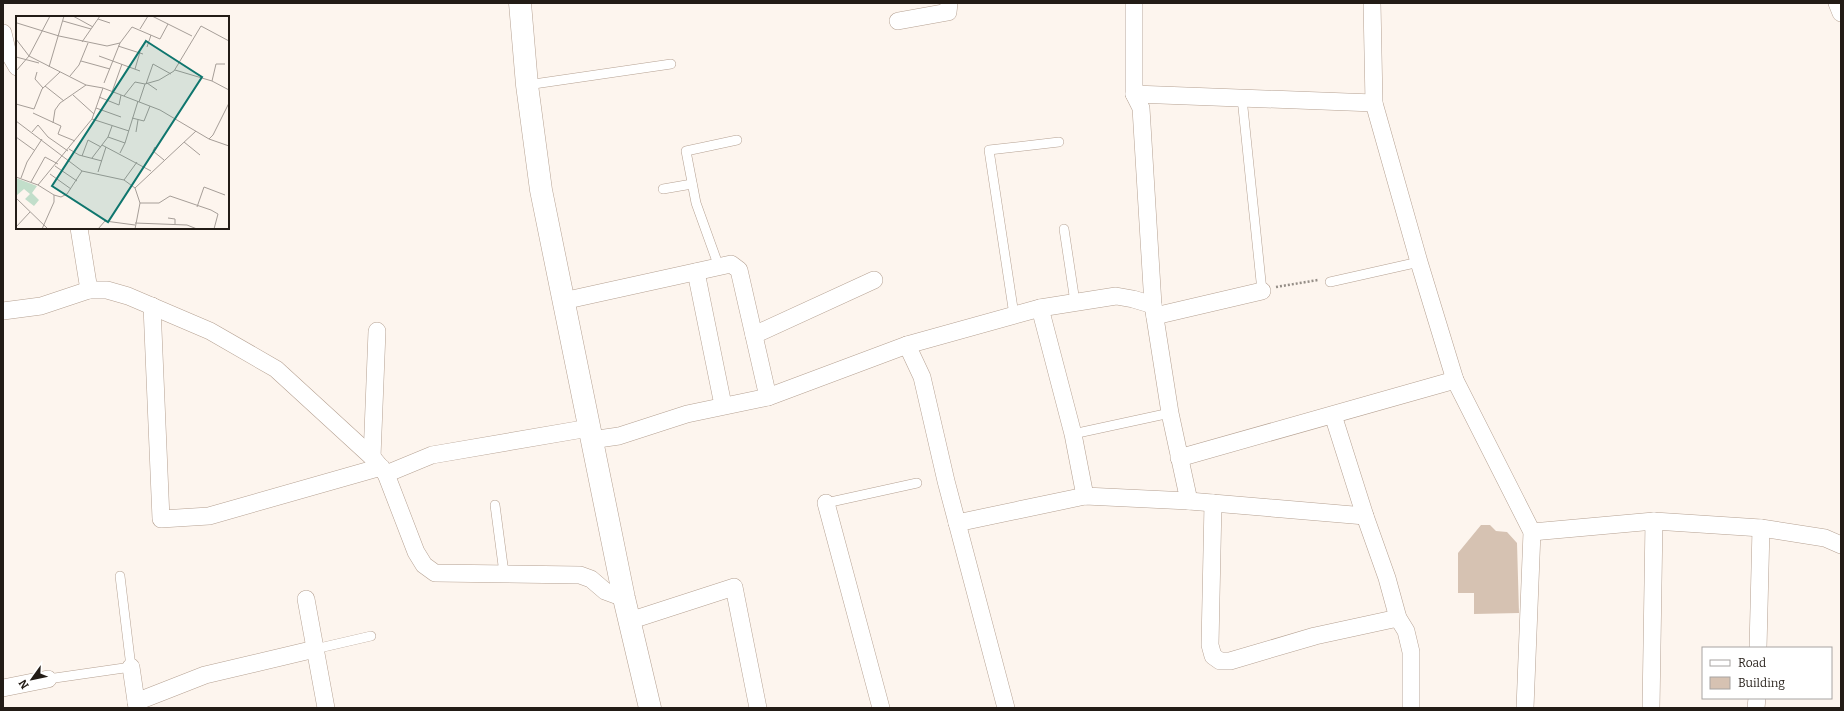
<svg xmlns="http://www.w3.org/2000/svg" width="1844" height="711" font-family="Bitter,serif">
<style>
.building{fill:#d6c2b2}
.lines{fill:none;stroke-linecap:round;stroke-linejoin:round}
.lane-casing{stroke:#b5a192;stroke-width:10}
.street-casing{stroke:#b5a192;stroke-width:18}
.secondary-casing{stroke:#b5a192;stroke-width:23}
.path{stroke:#958e87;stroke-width:2.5;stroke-dasharray:2 2;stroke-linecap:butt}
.lane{stroke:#fff;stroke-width:9}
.street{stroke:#fff;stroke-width:17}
.secondary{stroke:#fff;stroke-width:22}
.inset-road{fill:none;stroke:#a69e98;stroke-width:1}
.view{fill:#0f766e;fill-opacity:0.15;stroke:#0f766e;stroke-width:2}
.inset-edge{fill:none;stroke:#231c16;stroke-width:2}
</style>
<rect width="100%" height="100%" fill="#fdf5ee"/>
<polygon class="building" points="1481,525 1490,525 1496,531 1507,532 1517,543 1519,613 1474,614 1474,593 1458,593 1458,553"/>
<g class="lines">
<g class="lane-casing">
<g id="lane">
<polyline points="527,85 671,64"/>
<polyline points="1242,98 1262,291"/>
<polyline points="663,189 692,184"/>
<polyline points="1064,229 1075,302"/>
<polyline points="719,267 696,203 686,151 737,140"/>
<polyline points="1330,282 1419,262"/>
<polyline points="1014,315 989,150 1059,142"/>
<polyline points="1073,434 1170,413"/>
<polyline points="826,503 917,483"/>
<polyline points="495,505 504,573"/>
<polyline points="315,649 371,636"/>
<polyline points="48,679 131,667 120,576"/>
</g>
</g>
<g class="street-casing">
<g id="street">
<polyline points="1134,3 1134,94 1141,108 1153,305 1170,413 1189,501"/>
<polyline points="1372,3 1374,103 1419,262 1455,380 1532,532 1525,708"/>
<polyline points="1837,3 1841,13"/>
<polyline points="898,21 948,12 949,3"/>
<polyline points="3,33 7,50 17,67"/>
<polyline points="1134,94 1374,103"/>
<polyline points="79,228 89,290"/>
<polyline points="696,272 723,405"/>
<polyline points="563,301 731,264 739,270 768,397"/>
<polyline points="152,306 161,519 209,516 381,467"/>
<polyline points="1040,308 1073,434 1085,496"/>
<polyline points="3,311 41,306 89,290 107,290 128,296 210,331 276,369 372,457 386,474 416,552 424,565 435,573 580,575 591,579 605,591 624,598"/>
<polyline points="1155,316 1262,291"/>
<polyline points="754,335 874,280"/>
<polyline points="907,345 922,377 946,481 1006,708"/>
<polyline points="1333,415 1365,516 1387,578 1398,618 1406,631 1411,652 1411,708"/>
<polyline points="591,440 619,436 687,414 768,397 907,345 1040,308 1116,296 1133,299 1153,305"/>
<polyline points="372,457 377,331"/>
<polyline points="1179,458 1455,380"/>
<polyline points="386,474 432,455 589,428"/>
<polyline points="826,503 881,708"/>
<polyline points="1213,503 1210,645 1213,656 1220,661 1230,661 1315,636 1398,618"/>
<polyline points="957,523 1085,496 1189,501 1365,516"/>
<polyline points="1532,532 1654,521 1761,528 1825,538 1841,545"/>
<polyline points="306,599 326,708"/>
<polyline points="629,621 734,587 758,708"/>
<polyline points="1758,648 1761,528"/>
<polyline points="131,667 137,708"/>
<polyline points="3,688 48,679"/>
<polyline points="136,702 205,675 315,649"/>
<polyline points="1651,708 1654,521"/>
<polyline points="1756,708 1757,698"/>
</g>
</g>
<g class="secondary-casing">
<polyline id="secondary" points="520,3 527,85 541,190 624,598 650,708"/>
</g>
<polyline class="path" points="1276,287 1318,280"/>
<use href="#lane" class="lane"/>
<use href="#street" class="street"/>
<use href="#secondary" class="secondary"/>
</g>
<g transform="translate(16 16)">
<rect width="213" height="213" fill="#fdf5ee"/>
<path d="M0,162L21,170L16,177L23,184L18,190L9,183L14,178L8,173L0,180Z" fill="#c2deca"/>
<path class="inset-road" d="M57,0L77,11M136,0L176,20M82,3L94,7M47,5L75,13M1,7L43,20L91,30L104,27L116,11L144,23L152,8M124,13L132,0M0,23L13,40L70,69L87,72L144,94L193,123L213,130M66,26L84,0M102,30L127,38M131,31L135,19M83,40L124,55M0,41L23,47M65,45L94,53M33,51L48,0M119,53L124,36M159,54L196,65L213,74M0,55L13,40L34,0M21,56L19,63L27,72M54,60L63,49L72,27M196,65L200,48H209M88,67L104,27M131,67L141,74M130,68L137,48L155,58M29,70L48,85M96,76L106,48M57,79L78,98M108,80L119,66L129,68L143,64L158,55L185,10L213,25M83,81L103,89L105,79M123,86L129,68M0,88L18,93L26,73L44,56M80,92L105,101M17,97L45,110L42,118L59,125M116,102L128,105L134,90M76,103L113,115M0,105L66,155L108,164L119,172L124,187L119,213M37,107L39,94L44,87L70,69M16,116L22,109L32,121L52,135M120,116L122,104M0,121L18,134M92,121L109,127M193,123L197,119L213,87M168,126L184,139M86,129L135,155M139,131L137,135L148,144M53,133L63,139L86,145M104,137L109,127L122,85M66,140L72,124L85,131M76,142L92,121L96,110M39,150L61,165M82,156L90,131M34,158L55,173M0,161L22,169L38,179V186L26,213M5,162L11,146L26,123M108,164L121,146M15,166L29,141L42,148M22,169L76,103L87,72M119,172L180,115M38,179L45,181L51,178L66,155M0,182L32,213M124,187H143L154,180L195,194L202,198L198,213M181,191L188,171L209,179M152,202L159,203V208M119,207L171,209L181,213M0,211L14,196M82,213L89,205L119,209"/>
<path class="view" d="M130,25L186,61L92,206L36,170Z"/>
<rect width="213" height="213" class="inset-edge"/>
</g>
<rect width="1844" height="711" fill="none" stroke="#231c16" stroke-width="8"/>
<rect x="1702" y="647" width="130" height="52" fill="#ffffff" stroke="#a7a4a2"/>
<rect x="1710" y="660" width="20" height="6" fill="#ffffff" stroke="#a7a4a2"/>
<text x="1738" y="667" font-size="12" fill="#231c16">Road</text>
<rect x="1710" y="677" width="20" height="12" fill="#d6c2b2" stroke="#a7a4a2"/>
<text x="1738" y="687" font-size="12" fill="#231c16">Building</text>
<g transform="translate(32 679) rotate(237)" stroke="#ffffff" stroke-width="3" paint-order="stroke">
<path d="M0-3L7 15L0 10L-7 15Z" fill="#231c16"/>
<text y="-6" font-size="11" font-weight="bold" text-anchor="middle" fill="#231c16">N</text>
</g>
</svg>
